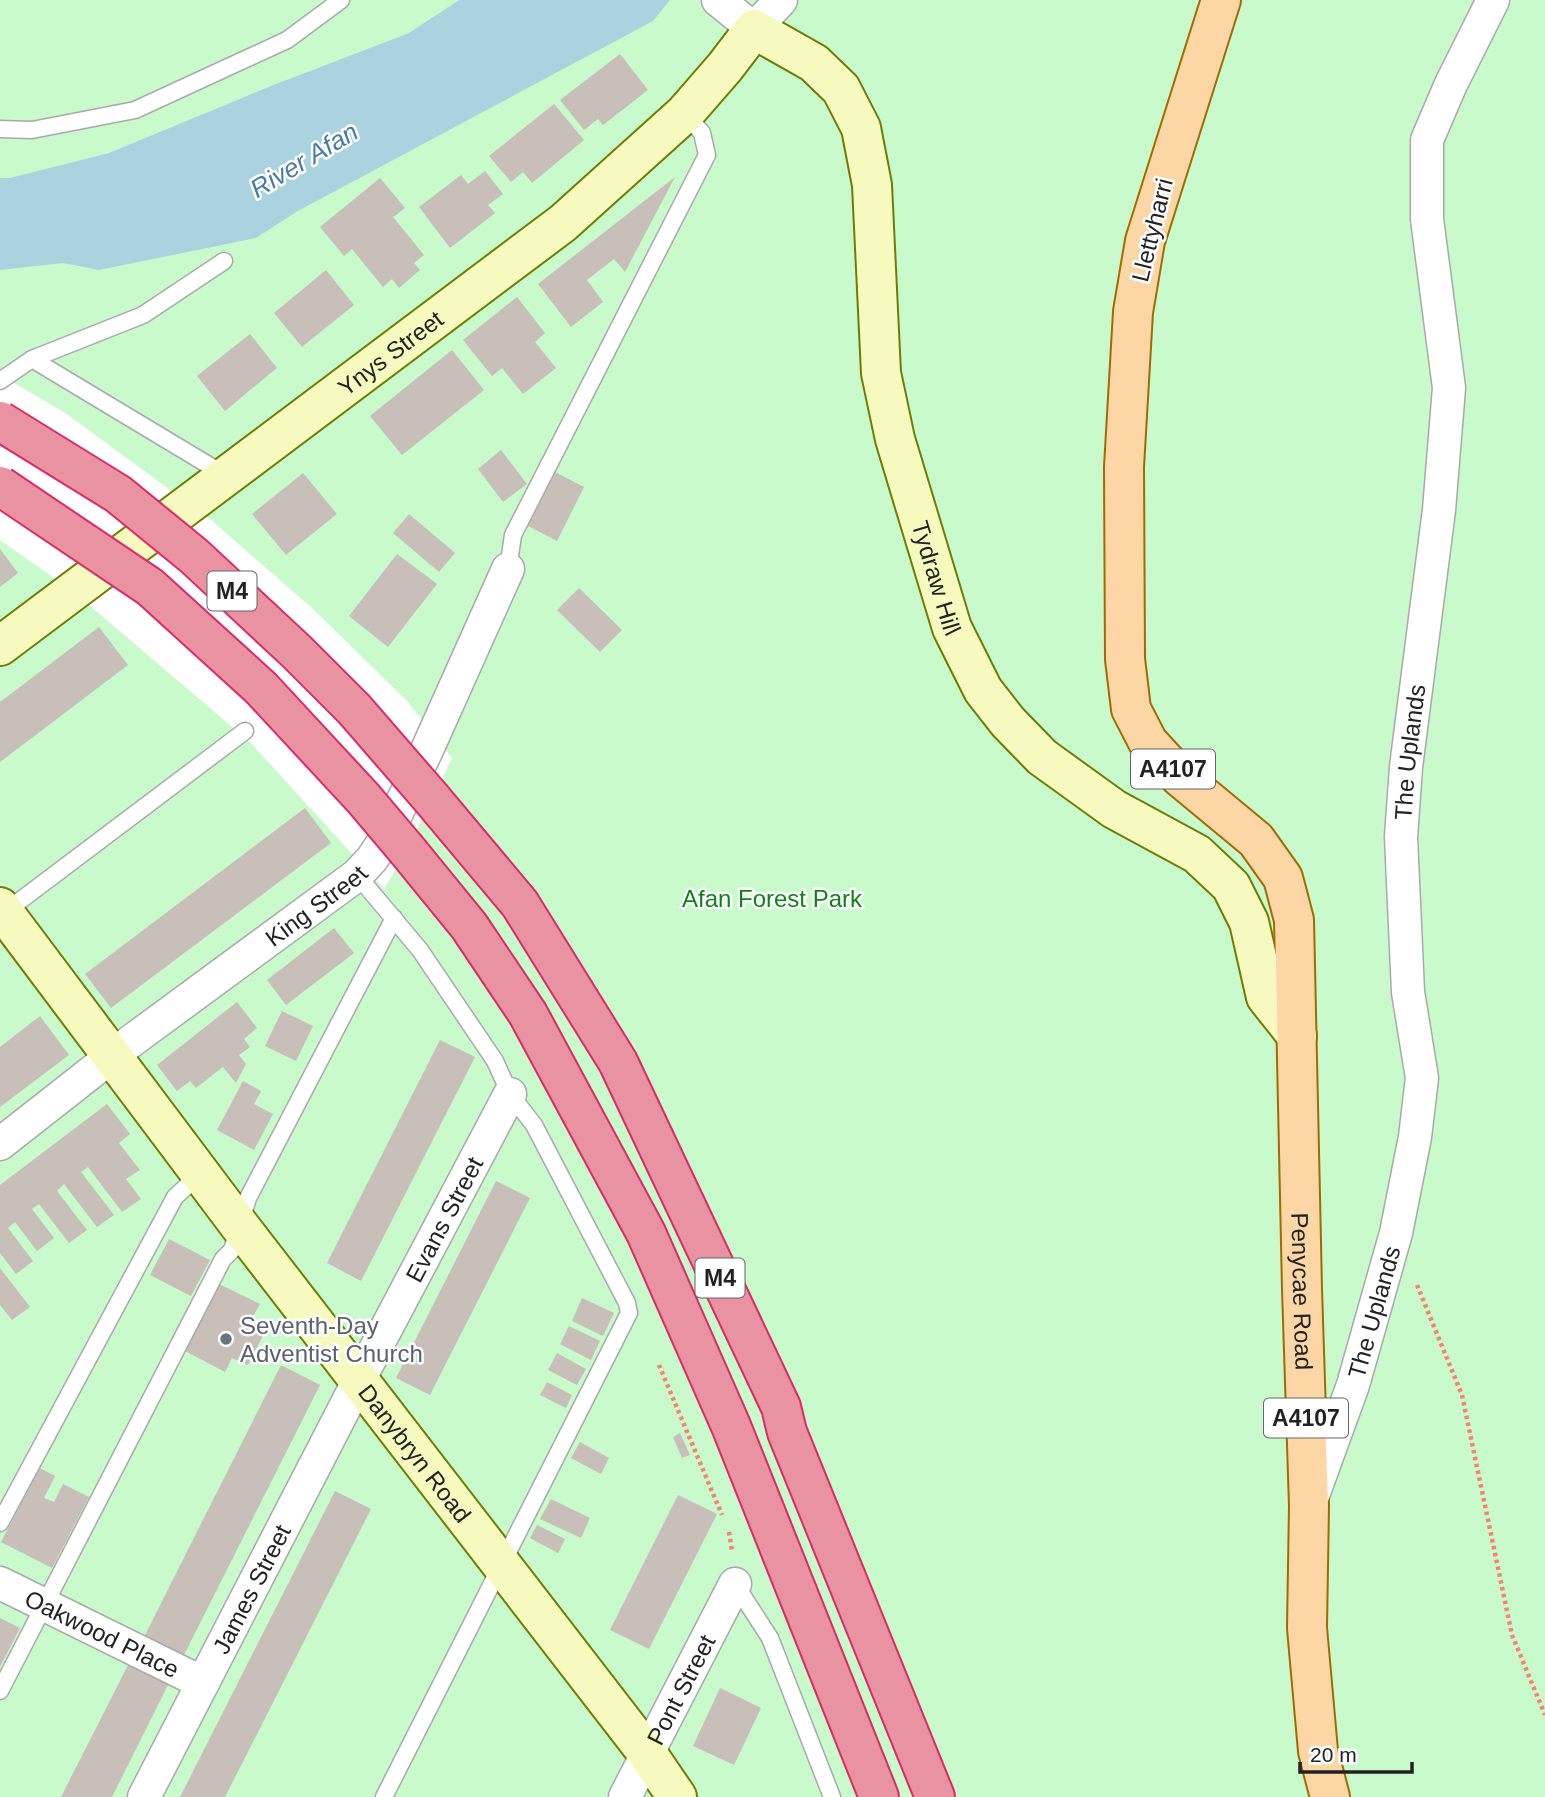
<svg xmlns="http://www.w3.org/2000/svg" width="1545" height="1797" font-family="Arial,sans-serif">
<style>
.park{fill:#c8facc}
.water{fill:#aad3df}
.pier{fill:#fff}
.building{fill:#c7bfb8}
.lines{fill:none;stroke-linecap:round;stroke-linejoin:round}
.lane-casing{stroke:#a9a9a9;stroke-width:19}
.street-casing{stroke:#a9a9a9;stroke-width:35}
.secondary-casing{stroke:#707d05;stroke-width:42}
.primary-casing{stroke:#a06b00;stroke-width:42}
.highway-casing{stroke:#dc2a67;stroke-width:42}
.path{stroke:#fa8072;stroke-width:4.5;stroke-dasharray:3.5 3.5;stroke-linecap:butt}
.lane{stroke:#fff;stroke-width:16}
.street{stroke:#fff;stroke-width:32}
.secondary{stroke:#f7fabf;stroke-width:38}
.primary{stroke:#fcd6a4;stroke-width:38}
.highway{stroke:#e892a2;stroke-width:38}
.highway-bridge-casing{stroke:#dc2a67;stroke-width:42;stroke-linecap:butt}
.highway-bridge{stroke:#e892a2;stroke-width:38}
.worship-dot{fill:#6b7280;stroke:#fff;stroke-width:2.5}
.labels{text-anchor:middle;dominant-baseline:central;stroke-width:5;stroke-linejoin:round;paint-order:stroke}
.shield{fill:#fff;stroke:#646464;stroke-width:2}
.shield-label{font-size:23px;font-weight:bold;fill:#222}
.street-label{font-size:24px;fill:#222;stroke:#fff}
.park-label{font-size:24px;fill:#0c8416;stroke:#fff}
.worship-label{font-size:24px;fill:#5b616d;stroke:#fff;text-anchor:start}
.water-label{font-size:26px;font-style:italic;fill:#4a7aab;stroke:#fff}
</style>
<rect width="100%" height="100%" fill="#f2efe9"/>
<rect class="park" x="0" y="0" width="1545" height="1797"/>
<polygon class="water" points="459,0 670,0 653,21 296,212 256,238 99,270 63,263 0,270 0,178 10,178 109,153 271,86 409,33"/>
<polygon class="pier" points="0,375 64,412 211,520 312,608 407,701 452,758 407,850 384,889 250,742 96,611 51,576 0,540"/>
<g class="building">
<polygon points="620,54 648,90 603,125 598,119 584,130 560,100"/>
<polygon points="554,104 584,140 532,183 523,172 511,182 489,156"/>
<polygon points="485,171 503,194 488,205 495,213 450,248 419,207 461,175 468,184"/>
<polygon points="675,177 625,272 614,259 587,280 603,302 571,327 538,284"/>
<polygon points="380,178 405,208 393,217 424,255 414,263 420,270 399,288 392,279 383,287 352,249 344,256 320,227"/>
<polygon points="326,270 354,305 302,347 274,313"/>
<polygon points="517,297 545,333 535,342 556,368 523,394 502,368 492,376 463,340"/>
<polygon points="250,334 277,368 225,411 197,376"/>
<polygon points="452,350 484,390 402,455 370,416"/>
<polygon points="501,450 527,484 503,502 478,469"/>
<polygon points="555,472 584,487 557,541 528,526"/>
<polygon points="303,473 337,514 286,555 252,514"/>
<polygon points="409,514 455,553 439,572 393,533"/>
<polygon points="0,549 18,573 0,587"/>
<polygon points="397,554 437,584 388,647 349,616"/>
<polygon points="579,588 622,630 600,652 557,610"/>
<polygon points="99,627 128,665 0,762 0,702"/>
<polygon points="305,808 331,843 111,1008 85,974"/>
<polygon points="334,928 354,953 286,1005 267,980"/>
<polygon points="237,1002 257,1028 244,1039 250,1047 239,1055 246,1064 236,1083 223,1067 196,1088 190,1081 177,1091 157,1065"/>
<polygon points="282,1011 313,1026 296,1061 265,1046"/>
<polygon points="40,1016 69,1055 0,1107 0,1047"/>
<polygon points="440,1040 475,1057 361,1281 327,1263"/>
<polygon points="243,1081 261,1091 254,1104 273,1114 254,1150 217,1130"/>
<polygon points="107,1104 130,1134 119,1143 140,1170 126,1179 141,1199 122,1212 88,1167 81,1172 114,1215 97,1227 64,1184 57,1191 87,1230 69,1243 39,1204 32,1209 54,1238 37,1251 15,1222 8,1228 33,1261 16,1274 0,1253 0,1185"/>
<polygon points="496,1181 530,1198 430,1395 396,1378"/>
<polygon points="169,1239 210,1260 191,1296 150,1275"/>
<polygon points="0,1268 30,1307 12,1320 0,1305"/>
<polygon points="219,1284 260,1304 252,1318 268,1326 248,1365 232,1358 225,1372 185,1351"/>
<polygon points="582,1298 614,1313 603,1336 572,1321"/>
<polygon points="569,1326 600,1341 591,1360 560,1344"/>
<polygon points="557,1353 586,1369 577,1385 548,1370"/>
<polygon points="281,1365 320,1385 182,1659 143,1639"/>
<polygon points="547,1382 572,1395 566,1408 540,1395"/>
<polygon points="680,1433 690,1455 682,1458 673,1437"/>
<polygon points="580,1442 609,1458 601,1474 571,1458"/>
<polygon points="40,1468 55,1476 44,1498 54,1502 63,1484 89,1497 52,1568 1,1542"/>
<polygon points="335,1491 371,1509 286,1677 225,1797 180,1797"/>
<polygon points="678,1495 717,1514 649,1649 610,1630"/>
<polygon points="551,1499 590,1518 581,1538 540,1519"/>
<polygon points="537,1525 565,1539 558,1553 530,1538"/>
<polygon points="0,1618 20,1628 0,1667"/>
<polygon points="129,1663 169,1683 112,1797 61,1797"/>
<polygon points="720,1688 761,1708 734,1765 693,1746"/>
</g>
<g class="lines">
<g class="lane-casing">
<g id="lane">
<polyline points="0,129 32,130 135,110 287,40 341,0"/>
<polyline points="32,359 143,315 224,261"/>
<polyline points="0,381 32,359 225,475"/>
<polyline points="508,569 513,535 707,155 702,133 685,113"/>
<polyline points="357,875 420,950 495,1061 510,1094 534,1125 627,1303 629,1313 384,1797"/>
<polyline points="5,912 245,731"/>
<polyline points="0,1523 175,1197 201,1173"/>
<polyline points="735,1584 770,1638 832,1797"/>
<polyline points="0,1691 223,1259 232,1250 248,1198 394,918"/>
</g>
</g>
<g class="street-casing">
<g id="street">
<polyline points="718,0 754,29 781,0"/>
<path id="s1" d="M0,1144L130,1042L357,875L372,859L382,844L426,752L508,569"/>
<path id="s2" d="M1312,1498L1353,1385L1396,1233L1415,1137L1422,1078L1408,992L1401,837L1406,767L1439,510L1449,388L1427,219V140L1451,84L1493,0"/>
<path id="s3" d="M0,1583L203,1683"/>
<path id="s4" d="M144,1797L359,1380L510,1094"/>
<path id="s5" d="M625,1797L735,1584"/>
</g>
</g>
<g class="secondary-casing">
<g id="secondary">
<path id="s6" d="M0,646L563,223L685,113L725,67L754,29L814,63L841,89L861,128L872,185L881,373L895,439L952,628L983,690L1008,722L1042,757L1114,809L1197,854L1231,886L1249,922L1266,997L1297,1036"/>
<path id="s7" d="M0,907L239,1225L647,1753L677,1797"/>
</g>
</g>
<g class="primary-casing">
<g id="primary">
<path id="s8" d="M1221,0L1145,241L1133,312L1124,467L1125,659L1131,709L1148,742L1180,777L1256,840L1283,878L1294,920L1302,1289L1309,1506L1307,1628L1318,1751L1330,1797"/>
</g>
</g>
<g class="highway-casing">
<g id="highway">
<polyline points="432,799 520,904 618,1062 781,1407 787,1432 935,1797"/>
<polyline points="407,850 469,926 528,1014 646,1233 731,1426 879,1797"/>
</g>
</g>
<g class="path">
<polyline points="1417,1285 1462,1395 1512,1635 1545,1715"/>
<polyline points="659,1365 722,1515"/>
<polyline points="729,1532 732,1551"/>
</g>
<use href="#lane" class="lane"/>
<use href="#street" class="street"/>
<use href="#secondary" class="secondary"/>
<use href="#primary" class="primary"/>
<use href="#highway" class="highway"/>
<g class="highway-bridge-casing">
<g id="highway-bridge">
<polyline points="0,421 118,494 194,556 297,652 354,709 432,799"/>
<polyline points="0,486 150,587 261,688 363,798 407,850"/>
</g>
</g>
<use href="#highway-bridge" class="highway-bridge"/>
</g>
<circle class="worship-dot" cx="226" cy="1339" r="7"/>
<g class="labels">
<g class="shield">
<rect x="207.5" y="571.5" width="49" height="39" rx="5"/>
<rect x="1131" y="749.5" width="84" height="39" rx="5"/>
<rect x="695.5" y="1258.5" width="49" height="39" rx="5"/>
<rect x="1264" y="1398.5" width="84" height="39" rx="5"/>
</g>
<g class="shield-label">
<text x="232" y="591">M4</text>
<text x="1173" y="769">A4107</text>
<text x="720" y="1278">M4</text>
<text x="1306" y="1418">A4107</text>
</g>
<g class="street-label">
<text transform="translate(1152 230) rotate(-76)">Llettyharri</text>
<text stroke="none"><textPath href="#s6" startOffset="488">Ynys Street</textPath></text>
<text stroke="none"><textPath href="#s6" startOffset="1586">Tydraw Hill</textPath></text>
<text stroke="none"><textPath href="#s2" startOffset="763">The Uplands</textPath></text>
<text stroke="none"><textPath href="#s1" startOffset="396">King Street</textPath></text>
<text stroke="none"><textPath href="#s4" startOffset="651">Evans Street</textPath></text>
<text stroke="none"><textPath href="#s8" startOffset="1367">Penycae Road</textPath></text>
<text stroke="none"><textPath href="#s2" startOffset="196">The Uplands</textPath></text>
<text stroke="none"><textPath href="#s7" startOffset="686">Danybryn Road</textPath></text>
<text stroke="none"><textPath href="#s4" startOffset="234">James Street</textPath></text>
<text stroke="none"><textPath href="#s3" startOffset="114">Oakwood Place</textPath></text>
<text stroke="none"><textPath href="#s5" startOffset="121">Pont Street</textPath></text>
</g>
<g class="park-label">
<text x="772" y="898">Afan Forest Park</text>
</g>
<g class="worship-label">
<text x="240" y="1325">Seventh-Day<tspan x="240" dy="28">Adventist Church</tspan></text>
</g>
<g class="water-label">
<text transform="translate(304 160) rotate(-31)">River Afan</text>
</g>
</g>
<path d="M1300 1762v10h112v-10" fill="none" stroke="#222222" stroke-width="3.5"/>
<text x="1310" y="1762" font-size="21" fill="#222222" stroke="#ffffff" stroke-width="5" paint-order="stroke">20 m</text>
</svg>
